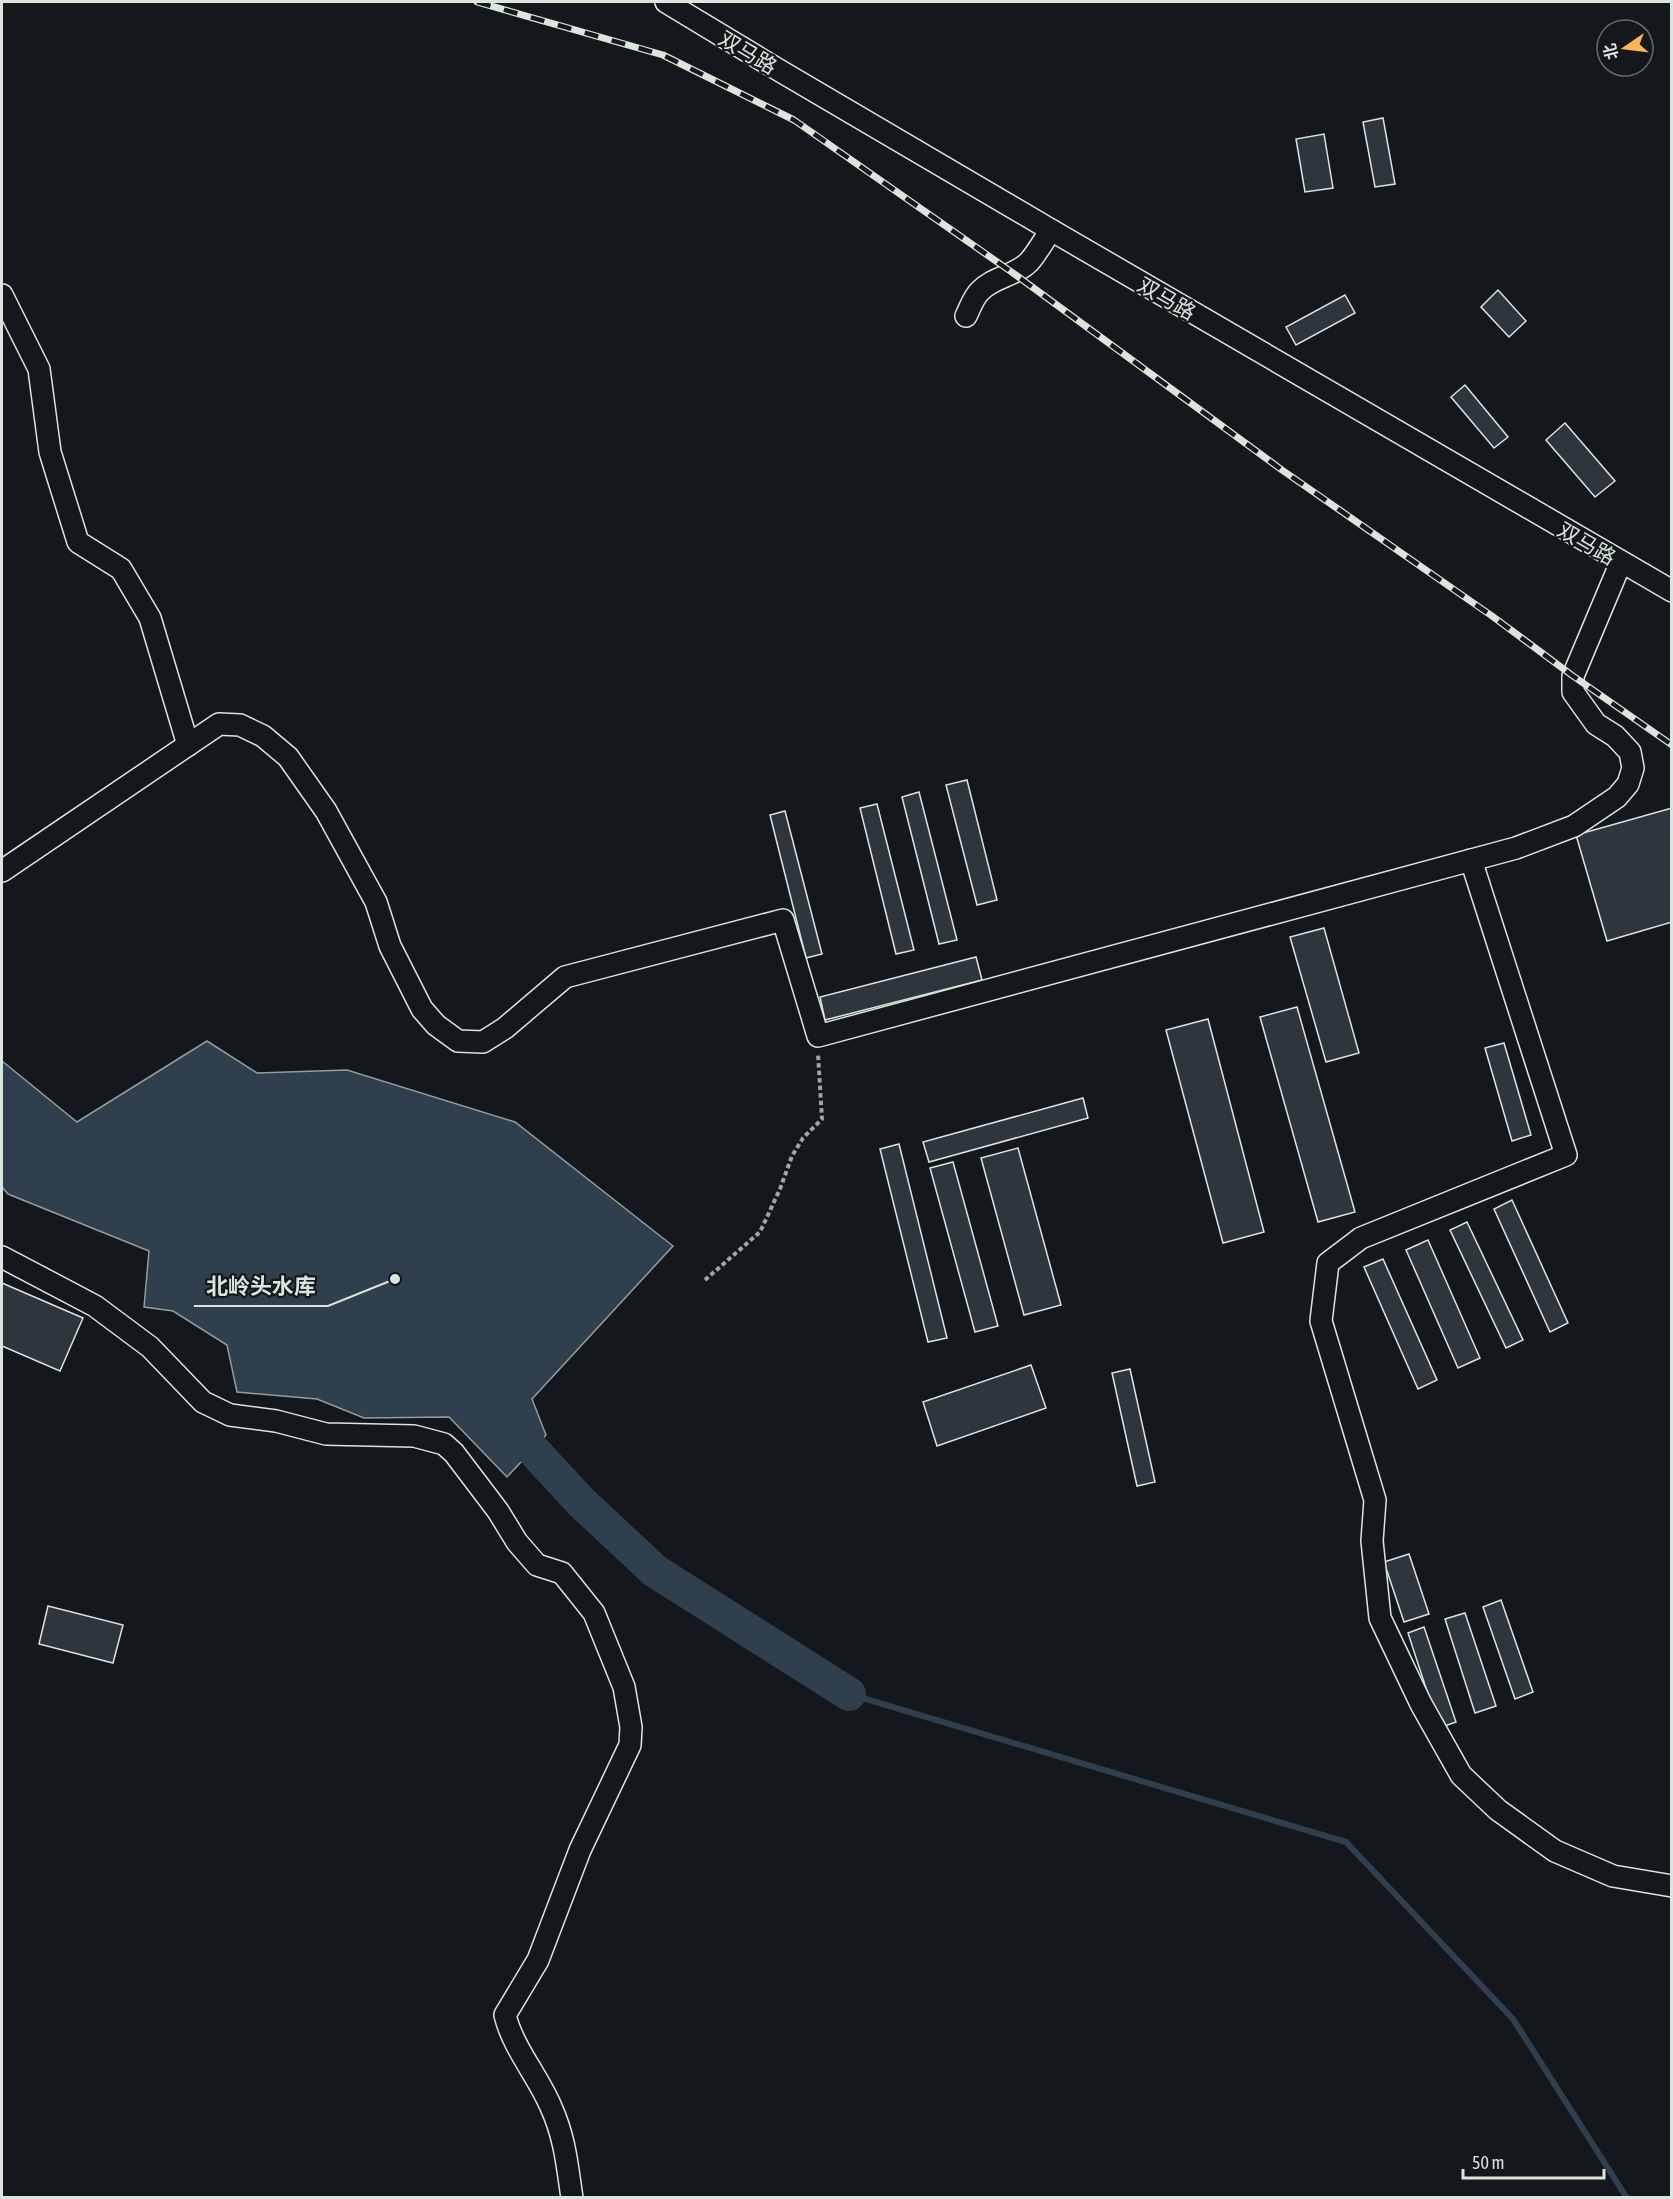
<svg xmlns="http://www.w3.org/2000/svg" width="1673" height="2199" font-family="'Asap Condensed','Noto Sans SC',sans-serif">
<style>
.water{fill:#2f3f4d;stroke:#939e99;stroke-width:1.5}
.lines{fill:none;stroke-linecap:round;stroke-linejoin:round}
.stream{stroke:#2f3f4d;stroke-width:6}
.river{stroke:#2f3f4d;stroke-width:34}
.building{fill:#2c363c;stroke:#d8e6dc;stroke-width:1.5}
.minor-casing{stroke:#d8e6dc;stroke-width:24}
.path{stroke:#9da8a2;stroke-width:4;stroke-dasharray:4.5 3;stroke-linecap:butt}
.minor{stroke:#14181c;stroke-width:21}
.rail-casing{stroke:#d8e6dc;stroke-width:7}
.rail{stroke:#14181c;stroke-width:4.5;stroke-dasharray:14;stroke-linecap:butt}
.labels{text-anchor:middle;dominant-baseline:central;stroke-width:4.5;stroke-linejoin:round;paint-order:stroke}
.street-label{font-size:21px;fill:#d8e6dc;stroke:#14181c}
.leader{fill:none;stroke:#d8e6dc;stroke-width:2}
.callout-dot{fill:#d8e6dc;stroke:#14181c;stroke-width:2}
.callout-label{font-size:22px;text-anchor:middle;font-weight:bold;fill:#d8e6dc;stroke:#14181c;stroke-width:4.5;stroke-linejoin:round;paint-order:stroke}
</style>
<rect width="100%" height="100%" fill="#14181c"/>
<polygon class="water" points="207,1041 257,1073 347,1070 515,1122 673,1246 532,1399 546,1435 507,1477 449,1417 364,1418 317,1399 237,1392 227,1345 173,1311 144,1307 149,1251 8,1194 2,1187 2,1061 77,1122"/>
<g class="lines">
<polyline class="stream" points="849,1694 1346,1842 1513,2019 1627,2198"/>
<polyline class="river" points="532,1449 581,1502 655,1571 849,1694"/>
</g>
<g class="building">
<polygon points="1383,118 1395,184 1375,187 1363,122"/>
<polygon points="1324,134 1333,188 1305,192 1296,139"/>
<polygon points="1498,290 1526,321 1509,337 1481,307"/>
<polygon points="1345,295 1355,313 1296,345 1286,327"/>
<polygon points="1465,385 1508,437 1494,448 1451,397"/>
<polygon points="1565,423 1615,481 1595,497 1546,440"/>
<polygon points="967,780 997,900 977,905 946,785"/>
<polygon points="919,792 957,940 939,944 902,797"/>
<polygon points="877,804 914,950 896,954 860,808"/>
<polygon points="1672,808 1672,922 1607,941 1576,835"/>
<polygon points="785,811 822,954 806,958 770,815"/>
<polygon points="1324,928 1359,1053 1326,1062 1290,937"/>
<polygon points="976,957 982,980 825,1020 820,997"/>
<polygon points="1297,1007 1355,1212 1318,1222 1260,1017"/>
<polygon points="1208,1019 1264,1232 1223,1243 1166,1030"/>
<polygon points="1504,1043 1531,1135 1512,1141 1485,1048"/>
<polygon points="1083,1098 1088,1118 929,1162 923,1142"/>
<polygon points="899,1144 947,1338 928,1342 880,1149"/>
<polygon points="1018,1148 1061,1305 1024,1315 981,1158"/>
<polygon points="953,1162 998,1326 975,1332 930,1168"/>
<polygon points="1512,1200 1568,1323 1550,1332 1494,1209"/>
<polygon points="1467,1222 1523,1340 1506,1348 1450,1230"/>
<polygon points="1428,1240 1480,1358 1458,1368 1406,1250"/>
<polygon points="1383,1259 1437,1380 1418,1389 1364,1267"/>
<polygon points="2,1283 83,1318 60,1371 2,1346"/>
<polygon points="1031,1365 1046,1408 937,1446 923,1402"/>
<polygon points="1130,1369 1155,1482 1137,1486 1112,1373"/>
<polygon points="1409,1554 1429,1614 1404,1622 1384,1562"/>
<polygon points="1501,1600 1533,1692 1515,1699 1483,1607"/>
<polygon points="48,1606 123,1625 113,1663 39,1644"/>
<polygon points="1465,1613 1496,1706 1475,1713 1445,1619"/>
<polygon points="1424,1627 1456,1722 1439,1728 1408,1633"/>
</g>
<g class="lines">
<g class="minor-casing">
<g id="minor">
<polyline points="666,2 782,72 1051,230 1672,591"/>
<polyline points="2,295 39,369 50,452 78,542 121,569 150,618 188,745"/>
<path d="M966,316C970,308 973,298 980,291C993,277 1015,276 1029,262C1037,253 1044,240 1051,230"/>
<polyline points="1471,860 1566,1155 1361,1238 1328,1263 1321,1321 1375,1500 1372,1541 1380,1618 1421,1704 1461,1775 1498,1810 1555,1851 1613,1876 1672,1886"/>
<polyline points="2,871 219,724 240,725 263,736 288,757 326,811 376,902 390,946 422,1009 436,1025 458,1041 483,1042 505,1028 565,977 783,920 818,1036 1516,848 1574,826 1617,797 1628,784 1633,768 1630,752 1615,736 1596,724 1573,692 1573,676 1621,562"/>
<path d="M2,1257L95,1306L150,1347L203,1402L230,1415L276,1421L326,1434L414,1436L444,1444L454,1453L498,1511L517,1542L537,1565L562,1573L594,1613L624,1687L631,1727L630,1745L580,1850L538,1960L505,2015C513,2048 538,2076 551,2107C565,2138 567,2164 572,2198"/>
</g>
</g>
<polyline class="path" points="705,1280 760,1232 780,1189 792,1156 803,1138 822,1119 818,1054"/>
<use href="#minor" class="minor"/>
<g class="rail-casing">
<polyline id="rail" points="477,2 663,55 794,120 1013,273 1282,470 1492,616 1573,676 1672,745"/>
</g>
<use href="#rail" class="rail"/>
</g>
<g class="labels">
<g class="street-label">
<text transform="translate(748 52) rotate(31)">双马路</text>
<text transform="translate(1167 298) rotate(30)">双马路</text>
<text transform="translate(1587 543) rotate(30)">双马路</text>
</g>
</g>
<path class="leader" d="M395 1279L328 1306H194"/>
<circle class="callout-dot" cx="395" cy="1279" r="6"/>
<g class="callout-label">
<text x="261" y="1294">北岭头水库</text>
</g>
<rect width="1673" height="2199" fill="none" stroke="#d8e6dc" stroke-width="6"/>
<g transform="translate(1625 48) rotate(256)"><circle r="28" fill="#14181c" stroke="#626a69" stroke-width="1.5"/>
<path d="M0-4.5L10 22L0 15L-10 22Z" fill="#ffb74d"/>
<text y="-9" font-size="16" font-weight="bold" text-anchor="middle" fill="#d8e6dc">北</text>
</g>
<path d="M1463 2169v9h141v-9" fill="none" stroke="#d8e6dc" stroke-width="3"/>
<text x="1472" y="2169" font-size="18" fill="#d8e6dc" stroke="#14181c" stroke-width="4.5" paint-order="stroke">50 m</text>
</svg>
